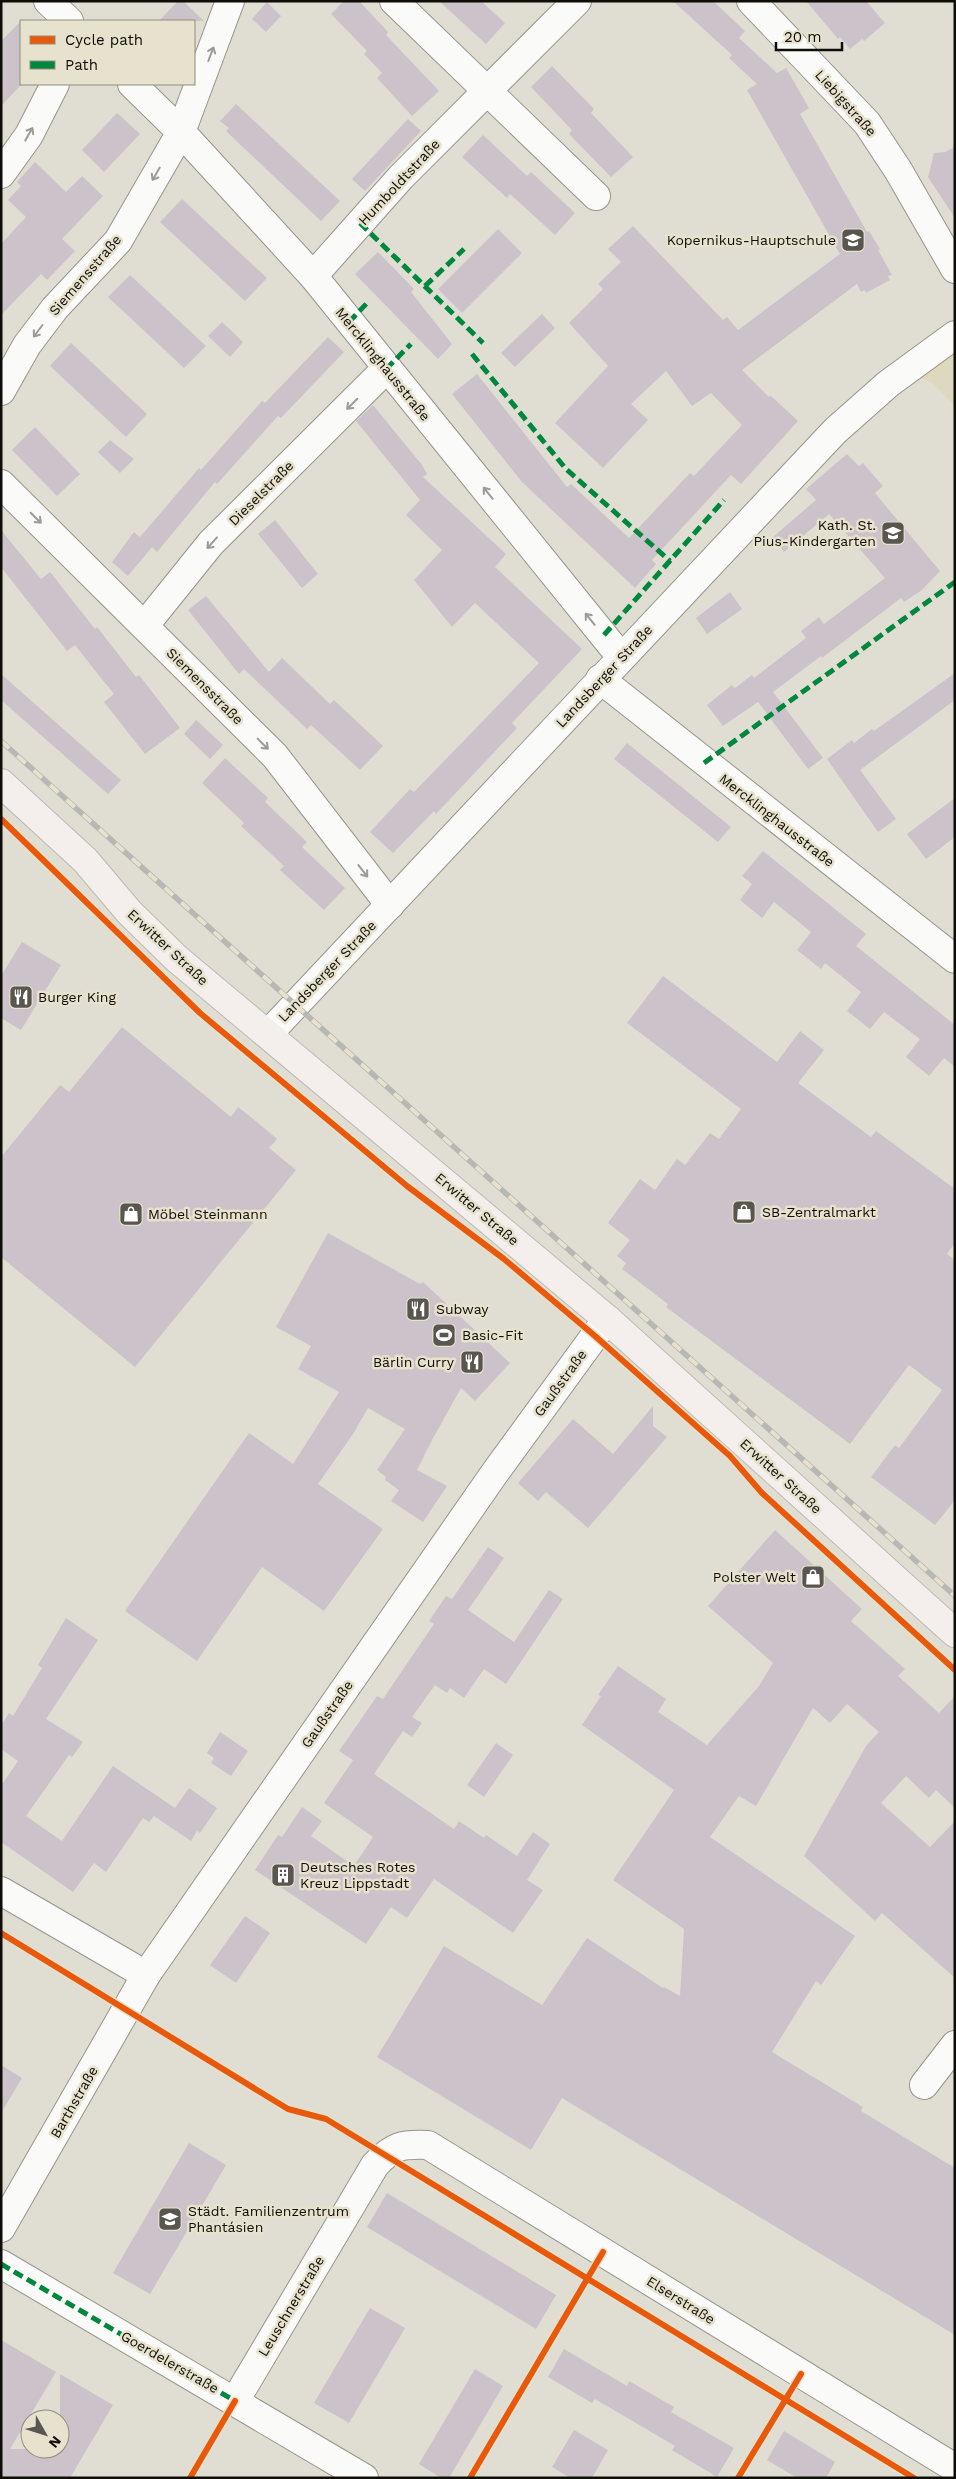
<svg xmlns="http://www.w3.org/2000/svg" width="956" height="2479" font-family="'Work Sans',sans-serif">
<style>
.green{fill:#ded8be}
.building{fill:#cbc3c9}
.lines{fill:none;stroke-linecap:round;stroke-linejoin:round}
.minor-casing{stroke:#96948c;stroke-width:30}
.major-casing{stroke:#bbbab4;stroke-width:30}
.minor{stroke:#fafaf8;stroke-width:28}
.major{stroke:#f4efec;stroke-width:28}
.rail-casing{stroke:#b7b7b4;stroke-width:5.5}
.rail{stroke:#e6e2cd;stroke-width:4;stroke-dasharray:11;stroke-linecap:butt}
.quiet{stroke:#00873e;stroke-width:5;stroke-dasharray:10 5;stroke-linecap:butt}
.cycleway-casing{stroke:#e6e2cd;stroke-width:9}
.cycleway{stroke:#e8590c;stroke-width:6}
.oneway{stroke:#9c9b98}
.labels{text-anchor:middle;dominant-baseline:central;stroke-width:5;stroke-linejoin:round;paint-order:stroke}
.street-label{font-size:14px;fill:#0f0d07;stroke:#e6e2cd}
.poi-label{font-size:14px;fill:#0f0d07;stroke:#e6e2cd;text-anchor:start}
</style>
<rect width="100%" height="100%" fill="#e0ded3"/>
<polygon class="green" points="955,350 955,406 933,383 921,378 909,382"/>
<g class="building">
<polygon points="178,1 183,1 204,21 159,21"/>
<polygon points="344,1 359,1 388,32 386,35 439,91 412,116 377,78 382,73 364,54 367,51 331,14"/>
<polygon points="439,1 481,1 505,23 486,44"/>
<polygon points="673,1 713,1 745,31 739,38 777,73 786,68 809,108 800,114 867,232 869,231 880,249 878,250 892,275 888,276 890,280 866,293 865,290 861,292 857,284 742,370 769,397 770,395 798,421 741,484 731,475 652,560 656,564 635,588 522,482 452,394 477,374 567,487 571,484 629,538 690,473 694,476 742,425 711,393 692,406 666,371 631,404 648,420 603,468 555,423 608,366 569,323 603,289 598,284 621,262 608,249 633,226 723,320 727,317 738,330 840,254 747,90 757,84 729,58 732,55"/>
<polygon points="806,1 866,1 885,23 864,41 862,39 850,49 840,37 838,39"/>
<polygon points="267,2 281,16 266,32 252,19"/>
<polygon points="21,21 21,85 1,106 1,41"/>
<polygon points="552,66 594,109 591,113 633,157 611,177 569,134 572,130 531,87"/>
<polygon points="236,104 340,201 321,221 226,131 229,128 220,121"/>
<polygon points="117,113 140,134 104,172 82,150"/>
<polygon points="408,119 421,131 365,191 352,179"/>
<polygon points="483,135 527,176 531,172 575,213 555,235 510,194 507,198 462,157"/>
<polygon points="955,147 955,218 928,177 934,153 945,152"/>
<polygon points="35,162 66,192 82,176 103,196 62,239 75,251 47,280 41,274 1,315 1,244 26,217 8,200 21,186 17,182"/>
<polygon points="182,199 267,278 245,301 160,222"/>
<polygon points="498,229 522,253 462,313 438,289"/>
<polygon points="378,252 414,289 411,292 452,344 438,359 355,274"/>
<polygon points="130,275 206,346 184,368 108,297"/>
<polygon points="542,314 555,328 515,367 501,353"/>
<polygon points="222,322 243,342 230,357 208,336"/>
<polygon points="328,337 344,352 281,418 278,416 217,484 215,482 157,552 152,547 128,576 112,562 134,532 144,541 140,537 199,468 201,470 262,401 265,403"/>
<polygon points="71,343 147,414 126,437 50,366"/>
<polygon points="373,405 422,465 427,474 423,477 506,554 495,567 582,649 512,723 517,728 500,746 436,814 434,811 393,853 370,832 410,789 414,792 539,663 475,603 452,627 414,580 442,550 406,515 420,500 356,421"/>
<polygon points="35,427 80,474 57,496 12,450"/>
<polygon points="110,440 134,459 120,473 98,452"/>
<polygon points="847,454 859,466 863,463 883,486 875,493 940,571 922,590 904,602 901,598 822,658 821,656 773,692 823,758 808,769 758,702 723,726 707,705 732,685 735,688 752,675 754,678 806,638 801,631 819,617 824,624 885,578 829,514 784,552 773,537 816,500 806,489"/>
<polygon points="275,520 318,574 302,588 258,534"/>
<polygon points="1,530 41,579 50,572 95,629 97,627 136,677 139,675 180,728 145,754 104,702 114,694 101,678 75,645 67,651 1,567"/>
<polygon points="730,592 742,609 707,634 696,618"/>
<polygon points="206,596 269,672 282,658 330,704 334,700 383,746 360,770 311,725 307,729 244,669 239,674 188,610"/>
<polygon points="955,673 955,700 860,770 896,819 878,832 827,759 852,740 854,743 872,729 874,731"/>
<polygon points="1,674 121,780 108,794 1,700"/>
<polygon points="196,720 223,745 210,759 184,734"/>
<polygon points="627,743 731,827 718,842 614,759"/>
<polygon points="225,758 268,798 265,802 307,842 302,847 345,888 324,910 280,870 284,866 241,826 244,823 202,783"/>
<polygon points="955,798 955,837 926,859 907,834"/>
<polygon points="763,851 866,934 856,946 955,1025 955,1067 944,1058 929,1076 906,1057 920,1039 884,1012 870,1029 847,1011 861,992 825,963 821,969 797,950 811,932 774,902 762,918 740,900 752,884 742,876"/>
<polygon points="22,942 61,965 21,1030 1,1018 1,976"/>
<polygon points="663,976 777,1062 800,1031 824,1050 798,1083 871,1137 876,1131 955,1189 955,1243 947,1254 955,1260 955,1500 935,1525 871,1477 895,1445 899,1448 942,1390 909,1365 850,1444 666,1307 668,1304 622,1269 626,1263 617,1256 630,1240 608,1223 640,1179 655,1190 677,1159 685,1165 710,1133 719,1139 741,1109 627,1023"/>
<polygon points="122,1027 231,1117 238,1107 257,1122 277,1139 269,1148 296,1170 135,1367 1,1257 1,1157 60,1085 69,1092"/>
<polygon points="328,1233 420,1284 423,1282 510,1363 475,1401 461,1388 432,1440 417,1470 447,1486 423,1522 391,1501 399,1490 385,1480 386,1477 377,1470 405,1429 368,1408 353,1434 318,1484 383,1529 324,1611 262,1567 197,1661 125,1611 249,1433 293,1464 339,1392 298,1369 311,1346 276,1327"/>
<polygon points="653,1406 653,1426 667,1437 588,1528 546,1492 538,1501 518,1483 573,1419 613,1454"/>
<polygon points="775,1530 862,1609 851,1621 905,1669 898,1676 939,1713 955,1696 955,1808 936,1790 929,1798 906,1776 881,1803 930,1847 955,1821 955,1978 882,1913 875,1921 804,1856 866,1746 879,1732 847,1704 830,1723 813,1708 756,1806 739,1796 710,1837 855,1936 821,1985 816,1981 772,2052 863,2107 861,2111 955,2168 955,2335 562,2098 531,2150 377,2057 444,1946 542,2005 587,1938 663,1988 664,1987 680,1996 684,1929 613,1880 674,1790 582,1725 601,1696 598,1695 618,1666 666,1699 658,1712 707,1745 759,1686 773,1663 708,1606"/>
<polygon points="488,1547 504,1558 468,1610 514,1642 549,1590 563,1599 506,1684 484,1669 464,1698 450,1688 447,1693 435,1685 412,1717 422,1723 412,1737 403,1731 374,1774 454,1829 459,1821 484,1838 486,1835 517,1856 533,1832 550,1844 527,1880 543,1890 513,1933 434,1879 407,1918 391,1907 366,1944 255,1870 278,1835 282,1837 302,1807 322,1821 311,1836 354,1866 373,1837 324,1803 353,1760 339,1751 377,1696 383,1699 406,1665 434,1624 429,1621 446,1596 452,1599"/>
<polygon points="66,1618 98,1640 46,1719 83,1742 72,1757 69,1755 26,1816 62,1841 113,1766 175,1808 189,1788 217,1808 200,1833 197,1831 191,1841 154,1816 149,1822 143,1818 106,1872 94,1863 73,1892 1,1842 1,1786 18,1761 1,1749 1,1726 9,1713 13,1716 42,1668 38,1665"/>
<polygon points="220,1732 248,1751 231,1776 211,1763 214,1758 207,1753"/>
<polygon points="496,1743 513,1755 484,1797 467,1785"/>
<polygon points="245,1916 270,1933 236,1983 210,1965"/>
<polygon points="1,2065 22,2078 1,2113"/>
<polygon points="189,2143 226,2165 150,2294 113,2273"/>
<polygon points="387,2193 556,2295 536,2329 367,2227"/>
<polygon points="370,2308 405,2328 349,2423 314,2403"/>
<polygon points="1,2340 56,2372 10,2449 60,2449 60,2374 113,2405 70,2478 1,2478"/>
<polygon points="564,2349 627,2386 629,2381 674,2407 671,2412 734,2448 717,2477 672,2450 675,2446 595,2399 592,2403 548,2377"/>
<polygon points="475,2369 503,2386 449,2478 441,2478 419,2464"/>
<polygon points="574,2430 608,2450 592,2478 570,2478 552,2467"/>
<polygon points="784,2431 835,2462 826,2478 797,2478 767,2460"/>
</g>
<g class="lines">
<g class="minor-casing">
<g id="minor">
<polyline points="48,1 69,21"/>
<polyline points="394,1 596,196"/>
<polyline points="751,1 867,123 898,170 955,269"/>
<polyline points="132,84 181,132 313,276 621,657"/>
<polyline points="1,174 29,135 55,84"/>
<polyline points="313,276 401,177 577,1"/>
<polyline points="1,391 27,345 55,308 118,241 181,132 230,1"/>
<polyline points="1,484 275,756 390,905"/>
<polyline points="145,625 211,543 386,369"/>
<polyline points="600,679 955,959"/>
<polyline points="269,1033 835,431 888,384 955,335"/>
<polyline points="1,1891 146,1975"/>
<polyline points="924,2085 955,2045"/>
<polyline points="1,2228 146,1975 494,1474 607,1319"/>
<polyline points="1,2264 364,2478"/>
<path d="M235,2401L375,2165C394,2145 402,2144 428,2145L955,2468"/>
</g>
</g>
<g class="major-casing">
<polyline id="major" points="1,783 85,860 129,912 176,958 607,1319 955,1633"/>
</g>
<use href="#minor" class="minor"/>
<use href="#major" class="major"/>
<g class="rail-casing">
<polyline id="rail" points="1,741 955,1596"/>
</g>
<use href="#rail" class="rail"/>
<g class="quiet">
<polyline points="360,223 483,343"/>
<polyline points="425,286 464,249"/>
<polyline points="349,322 369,301"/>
<polyline points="472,354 566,469 670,561"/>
<polyline points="386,369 411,344"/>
<polyline points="604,635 724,500"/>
<polyline points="704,763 955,582"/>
<polyline points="1,2264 235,2401"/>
</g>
<g class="cycleway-casing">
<g id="cycleway">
<polyline points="1,819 200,1013 407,1186 504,1259 595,1336 730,1456 762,1493 955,1670"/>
<polyline points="1,1933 288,2109 326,2119 914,2478"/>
<polyline points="190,2478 235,2401"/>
<polyline points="470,2478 603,2252"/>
<polyline points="738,2478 801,2374"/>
</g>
</g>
<use href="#cycleway" class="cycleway"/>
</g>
<defs><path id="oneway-shaft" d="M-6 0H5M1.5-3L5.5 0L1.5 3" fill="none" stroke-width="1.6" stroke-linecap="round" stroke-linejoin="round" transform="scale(1.25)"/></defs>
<g class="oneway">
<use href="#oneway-shaft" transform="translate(211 54) rotate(-69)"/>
<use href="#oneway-shaft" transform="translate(29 134) rotate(-60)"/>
<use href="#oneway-shaft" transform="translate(156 174) rotate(120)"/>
<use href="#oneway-shaft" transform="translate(38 331) rotate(127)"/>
<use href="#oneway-shaft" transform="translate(352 404) rotate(135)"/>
<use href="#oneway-shaft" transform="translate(488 493) rotate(-129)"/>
<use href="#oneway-shaft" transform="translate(36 518) rotate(45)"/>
<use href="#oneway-shaft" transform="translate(212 543) rotate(132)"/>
<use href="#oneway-shaft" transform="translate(590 619) rotate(-129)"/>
<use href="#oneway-shaft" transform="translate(263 744) rotate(45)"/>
<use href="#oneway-shaft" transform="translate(363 871) rotate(52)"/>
</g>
<defs>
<g id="school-square" transform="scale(1.25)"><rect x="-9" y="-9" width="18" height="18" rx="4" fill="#58564e" stroke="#e6e2cd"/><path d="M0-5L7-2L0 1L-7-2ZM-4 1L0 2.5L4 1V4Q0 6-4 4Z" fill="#fff"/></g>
<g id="restaurant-square" transform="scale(1.25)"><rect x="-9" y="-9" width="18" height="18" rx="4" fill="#58564e" stroke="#e6e2cd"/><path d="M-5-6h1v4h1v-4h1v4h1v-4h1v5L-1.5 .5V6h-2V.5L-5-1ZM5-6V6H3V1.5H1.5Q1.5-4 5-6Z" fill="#fff"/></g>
<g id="shop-square" transform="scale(1.25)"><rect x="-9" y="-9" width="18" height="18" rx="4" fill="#58564e" stroke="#e6e2cd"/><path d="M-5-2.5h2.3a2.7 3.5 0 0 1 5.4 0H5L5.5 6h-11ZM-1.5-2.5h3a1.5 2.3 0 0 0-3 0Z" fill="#fff"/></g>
<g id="stadium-square" transform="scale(1.25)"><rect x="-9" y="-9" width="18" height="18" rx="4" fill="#58564e" stroke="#e6e2cd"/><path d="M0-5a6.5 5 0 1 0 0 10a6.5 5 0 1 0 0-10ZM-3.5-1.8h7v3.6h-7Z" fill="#fff"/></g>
<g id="building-square" transform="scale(1.25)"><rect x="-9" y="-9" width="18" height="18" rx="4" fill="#58564e" stroke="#e6e2cd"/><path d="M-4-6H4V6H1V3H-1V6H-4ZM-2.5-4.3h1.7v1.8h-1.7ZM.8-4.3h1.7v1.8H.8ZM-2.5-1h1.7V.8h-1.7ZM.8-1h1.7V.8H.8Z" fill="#fff"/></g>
</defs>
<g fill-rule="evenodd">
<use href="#school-square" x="853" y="240"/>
<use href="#school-square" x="893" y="533"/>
<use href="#restaurant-square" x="21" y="997"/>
<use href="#shop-square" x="744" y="1212"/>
<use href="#shop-square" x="131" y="1214"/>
<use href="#restaurant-square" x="418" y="1309"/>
<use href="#stadium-square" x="444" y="1335"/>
<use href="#restaurant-square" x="472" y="1362"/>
<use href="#shop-square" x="813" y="1577"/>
<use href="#building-square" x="283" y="1875"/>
<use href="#school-square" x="170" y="2219"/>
</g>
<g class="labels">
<g class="street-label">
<text transform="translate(846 103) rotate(48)">Liebigstraße</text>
<text transform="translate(399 182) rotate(-47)">Humboldtstraße</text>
<text transform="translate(85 275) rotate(-49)">Siemensstraße</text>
<text transform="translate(383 364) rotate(51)">Mercklinghausstraße</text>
<text transform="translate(261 493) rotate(-45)">Dieselstraße</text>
<text transform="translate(604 676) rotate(-47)">Landsberger Straße</text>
<text transform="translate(205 686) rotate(45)">Siemensstraße</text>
<text transform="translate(777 820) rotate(38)">Mercklinghausstraße</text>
<text transform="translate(168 947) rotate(43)">Erwitter Straße</text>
<text transform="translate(327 971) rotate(-46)">Landsberger Straße</text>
<text transform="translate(477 1209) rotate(40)">Erwitter Straße</text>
<text transform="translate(560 1383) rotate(-54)">Gaußstraße</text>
<text transform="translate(781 1476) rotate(42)">Erwitter Straße</text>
<text transform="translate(327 1714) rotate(-55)">Gaußstraße</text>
<text transform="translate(74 2102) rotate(-60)">Barthstraße</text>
<text transform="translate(681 2300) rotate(32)">Elserstraße</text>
<text transform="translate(291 2306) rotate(-59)">Leuschnerstraße</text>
<text transform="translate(170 2362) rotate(30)">Goerdelerstraße</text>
</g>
<g class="poi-label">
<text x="836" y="240" text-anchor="end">Kopernikus-Hauptschule</text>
<text x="876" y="525" text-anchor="end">Kath. St.<tspan x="876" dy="16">Pius-Kindergarten</tspan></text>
<text x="38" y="997">Burger King</text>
<text x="762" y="1212">SB-Zentralmarkt</text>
<text x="148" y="1214">Möbel Steinmann</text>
<text x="436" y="1309">Subway</text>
<text x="462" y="1335">Basic-Fit</text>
<text x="454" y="1362" text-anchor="end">Bärlin Curry</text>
<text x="796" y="1577" text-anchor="end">Polster Welt</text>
<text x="300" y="1867">Deutsches Rotes<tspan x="300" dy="16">Kreuz Lippstadt</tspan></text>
<text x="188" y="2211">Städt. Familienzentrum<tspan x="188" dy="16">Phantásien</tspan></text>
</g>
</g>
<rect width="956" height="2479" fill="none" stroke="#0f0d07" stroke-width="5"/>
<rect x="20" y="20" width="175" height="65" fill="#e6e2cd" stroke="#908d7e"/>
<rect x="30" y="36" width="25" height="8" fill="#e8590c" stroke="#908d7e"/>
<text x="65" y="45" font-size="15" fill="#0f0d07">Cycle path</text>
<rect x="30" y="61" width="25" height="8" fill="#00873e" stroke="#908d7e"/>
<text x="65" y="70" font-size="15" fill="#0f0d07">Path</text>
<g transform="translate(45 2434) rotate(129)"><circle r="24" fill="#e6e2cd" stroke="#908d7e"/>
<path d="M0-4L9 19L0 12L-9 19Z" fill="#58564e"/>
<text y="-8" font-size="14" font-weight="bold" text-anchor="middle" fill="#0f0d07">N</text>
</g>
<path d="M776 42v8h66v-8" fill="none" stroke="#0f0d07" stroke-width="2.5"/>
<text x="784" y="42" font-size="15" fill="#0f0d07" stroke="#e6e2cd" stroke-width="4" paint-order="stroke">20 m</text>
</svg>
